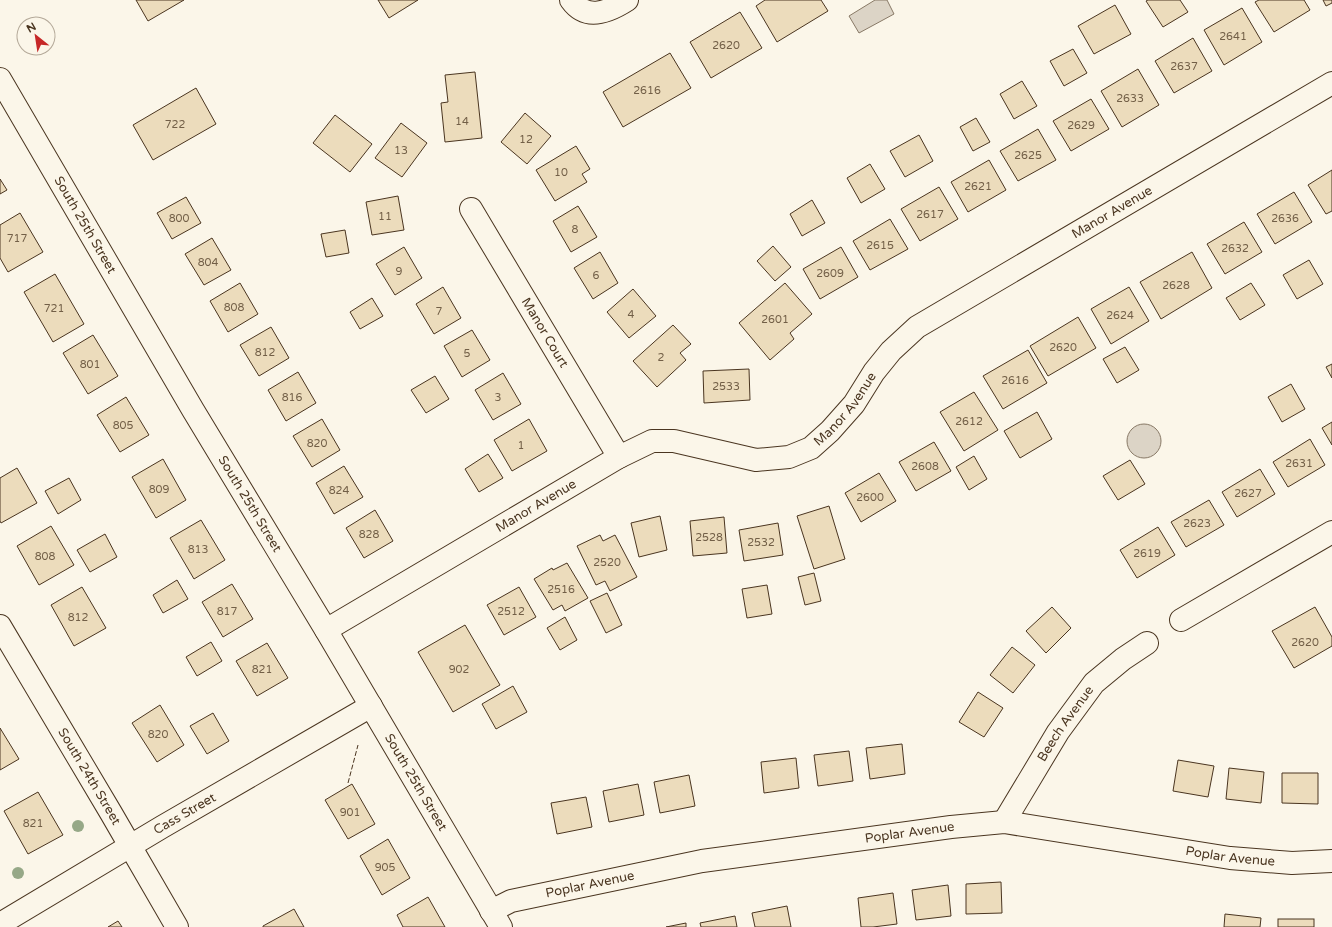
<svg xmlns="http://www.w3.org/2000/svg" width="1332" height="927" font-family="'Varela Round',sans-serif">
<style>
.water{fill:#dcd4c6;stroke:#887966}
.building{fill:#ecdcbc;stroke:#4a3520}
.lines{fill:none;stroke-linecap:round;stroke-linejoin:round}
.minor-casing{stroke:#4a3520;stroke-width:24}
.minor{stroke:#fbf6e9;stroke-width:22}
.fence{stroke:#4a3520;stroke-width:1;stroke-dasharray:5 2;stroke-linecap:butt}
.tree{fill:#96a887}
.labels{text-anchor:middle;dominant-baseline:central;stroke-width:3;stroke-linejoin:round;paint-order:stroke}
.number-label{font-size:11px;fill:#725f47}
.street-label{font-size:13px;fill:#4a3520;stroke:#fbf6e9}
</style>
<rect width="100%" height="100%" fill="#fbf6e9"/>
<g class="water">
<polygon points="875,0 887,0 894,14 859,33 849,16"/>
<circle cx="1144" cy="441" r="17"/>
</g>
<g class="building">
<polygon points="136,0 184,0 148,21"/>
<polygon points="378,0 418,0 389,18"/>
<polygon points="765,0 821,0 828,11 777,42 756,6"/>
<polygon points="1148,0 1180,0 1188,12 1163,27 1146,1"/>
<polygon points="1259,0 1304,0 1310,10 1274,32 1255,2"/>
<polygon points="1323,0 1332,0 1332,3 1326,6"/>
<polygon points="1115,5 1131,34 1094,54 1078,26"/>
<polygon points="1242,8 1262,42 1224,65 1204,30"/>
<polygon points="740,12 762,48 711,78 690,42"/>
<polygon points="1193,38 1212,71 1174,93 1155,61"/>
<polygon points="1073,49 1087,73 1064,86 1050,61"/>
<polygon points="670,53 691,88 623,127 603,92"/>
<polygon points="1138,69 1159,105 1122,127 1101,91"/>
<polygon points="475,72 482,138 445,142 441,103 448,102 445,75"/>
<polygon points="1022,81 1037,106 1014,119 1000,94"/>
<polygon points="196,88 216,124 153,160 133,125"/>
<polygon points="1091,99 1109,129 1071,151 1053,121"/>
<polygon points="525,113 551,136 527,164 501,142"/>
<polygon points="335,115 372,144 350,172 313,143"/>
<polygon points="976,118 990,142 973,151 960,127"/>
<polygon points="401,123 427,143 402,177 375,158"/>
<polygon points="1038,129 1056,160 1018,181 1000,151"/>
<polygon points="919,135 933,161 905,177 890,151"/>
<polygon points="576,146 590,169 582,174 587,182 555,201 536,170"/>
<polygon points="989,160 1006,190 968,212 951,182"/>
<polygon points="870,164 885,189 861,203 847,178"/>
<polygon points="1332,170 1332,211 1326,214 1308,185"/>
<polygon points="0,179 7,190 0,194"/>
<polygon points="939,187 958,219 920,241 901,209"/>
<polygon points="1294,192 1312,222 1275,244 1257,214"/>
<polygon points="398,196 404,230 372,235 366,202"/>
<polygon points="186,197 201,223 172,239 157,213"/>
<polygon points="812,200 825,223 802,236 790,214"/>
<polygon points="578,206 597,237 571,252 553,221"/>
<polygon points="20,213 43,252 8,272 0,258 0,225"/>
<polygon points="890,219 908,249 870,270 853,241"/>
<polygon points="1244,222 1262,252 1225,274 1207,244"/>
<polygon points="345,230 349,253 326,257 321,234"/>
<polygon points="212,238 231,270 204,285 185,254"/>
<polygon points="773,246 791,267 775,281 757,261"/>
<polygon points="404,247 422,278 395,295 376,264"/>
<polygon points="841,247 858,277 820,299 803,269"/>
<polygon points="600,252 618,283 593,299 574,268"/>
<polygon points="1192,252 1212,288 1161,319 1140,282"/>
<polygon points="1309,260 1323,284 1297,299 1283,275"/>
<polygon points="55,274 84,324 53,342 24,292"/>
<polygon points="240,283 258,314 228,332 210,301"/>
<polygon points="785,283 812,314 790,333 794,339 770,360 739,323"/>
<polygon points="1251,283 1265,305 1240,320 1226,298"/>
<polygon points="443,287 461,318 434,334 416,304"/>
<polygon points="1129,287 1149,321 1111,344 1091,309"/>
<polygon points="633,289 656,316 629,338 607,312"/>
<polygon points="372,298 383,316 360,329 350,312"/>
<polygon points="1078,317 1096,348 1048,376 1030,346"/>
<polygon points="673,325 691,344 680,353 686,360 657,387 633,361"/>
<polygon points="271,327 289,358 259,376 240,345"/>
<polygon points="472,330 490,360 462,377 444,346"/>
<polygon points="93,335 118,376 88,394 63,353"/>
<polygon points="1125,347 1139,370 1117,383 1103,359"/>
<polygon points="1028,350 1047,383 1003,409 983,376"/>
<polygon points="1332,364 1332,378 1326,367"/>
<polygon points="749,369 750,400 704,403 703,371"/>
<polygon points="298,372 316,403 286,421 268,390"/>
<polygon points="503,373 521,404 493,420 475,390"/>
<polygon points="435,376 449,399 426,413 411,390"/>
<polygon points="1291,384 1305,409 1282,422 1268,397"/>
<polygon points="974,392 998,430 964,451 940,412"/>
<polygon points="126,397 149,435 120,452 97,415"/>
<polygon points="1037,412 1052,439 1020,458 1004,431"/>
<polygon points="322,419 340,450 312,467 293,436"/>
<polygon points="529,419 547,451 512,471 494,440"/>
<polygon points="1332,422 1332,445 1322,428"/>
<polygon points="1310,439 1325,465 1288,487 1273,462"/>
<polygon points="934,442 951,471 916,491 899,462"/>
<polygon points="488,454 503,478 479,492 465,469"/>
<polygon points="974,456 987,479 969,490 956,467"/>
<polygon points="163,459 186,500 156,518 132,477"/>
<polygon points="1130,460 1145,484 1118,500 1103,476"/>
<polygon points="344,466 363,497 334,514 316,483"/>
<polygon points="17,468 37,503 1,523 0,521 0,478"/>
<polygon points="1260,469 1275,494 1237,517 1222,492"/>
<polygon points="879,473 896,501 861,522 845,493"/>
<polygon points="69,478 81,500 58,514 45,491"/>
<polygon points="1209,500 1224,525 1186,547 1171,522"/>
<polygon points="829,506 845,559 814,569 797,516"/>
<polygon points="375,510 393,541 364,558 346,528"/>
<polygon points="660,516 667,550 639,557 631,523"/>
<polygon points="724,517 727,553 693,556 690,521"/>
<polygon points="201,520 225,560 194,579 170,538"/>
<polygon points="778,523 783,555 744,561 739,530"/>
<polygon points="51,526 74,565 39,585 17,546"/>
<polygon points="1158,527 1175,555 1137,578 1120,550"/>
<polygon points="105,534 117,557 90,572 77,550"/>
<polygon points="600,535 603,541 615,535 637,577 610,591 605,581 596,585 577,546"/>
<polygon points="567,563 588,598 565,611 562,605 553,610 534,579 552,568 553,570"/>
<polygon points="814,573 821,601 805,605 798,577"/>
<polygon points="177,580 188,599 163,613 153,595"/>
<polygon points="232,584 253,619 223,637 202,602"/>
<polygon points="767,585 772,614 747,618 742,589"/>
<polygon points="82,587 106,628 74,646 51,605"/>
<polygon points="519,587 536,617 504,635 487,605"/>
<polygon points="607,593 622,625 606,633 590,601"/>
<polygon points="1052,607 1071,628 1046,653 1026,631"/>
<polygon points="1315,607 1332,637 1332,646 1294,668 1272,631"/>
<polygon points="565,617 577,640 560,650 547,628"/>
<polygon points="465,625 500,685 453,712 418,652"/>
<polygon points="211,642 222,661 197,676 186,657"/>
<polygon points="267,643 288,678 257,696 236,661"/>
<polygon points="1012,647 1035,665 1013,693 990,675"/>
<polygon points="513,686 527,712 496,729 482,704"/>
<polygon points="978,692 1003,708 984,737 959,722"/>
<polygon points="160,705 184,745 157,762 132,723"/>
<polygon points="213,713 229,741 207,754 190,726"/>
<polygon points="0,728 19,759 0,770"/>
<polygon points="902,744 905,774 870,779 866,748"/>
<polygon points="849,751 853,781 818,786 814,755"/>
<polygon points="796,758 799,788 764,793 761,762"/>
<polygon points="1178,760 1214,766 1208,797 1173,791"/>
<polygon points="1229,768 1264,772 1261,803 1226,799"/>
<polygon points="1282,773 1318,773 1318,804 1282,803"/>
<polygon points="689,775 695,806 660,813 654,782"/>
<polygon points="352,784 375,824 348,839 325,800"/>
<polygon points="638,784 644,815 609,822 603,791"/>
<polygon points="38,792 63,835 28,854 4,811"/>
<polygon points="586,797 592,827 557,834 551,803"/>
<polygon points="388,839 410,878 382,895 360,856"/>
<polygon points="1001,882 1002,913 966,914 966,884"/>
<polygon points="948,885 951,916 916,920 912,890"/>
<polygon points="893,893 897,924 873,927 861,927 858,898"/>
<polygon points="428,897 445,927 403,927 397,915"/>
<polygon points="787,906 791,927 755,927 752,913"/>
<polygon points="294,909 304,927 263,927 263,926"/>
<polygon points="1225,914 1261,918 1260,927 1224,927"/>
<polygon points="735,916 737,927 701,927 700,923"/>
<rect x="1278" y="919" width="36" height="8"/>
<polygon points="118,921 122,927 108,927"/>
<polygon points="686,923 686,927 666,927"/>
</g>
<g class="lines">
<g class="minor-casing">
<g id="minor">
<path d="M571,0C587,22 610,11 627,0"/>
<path id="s1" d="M0,79L193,410L326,630L501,927"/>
<path id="s2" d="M471,209L619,457"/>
<polyline points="1181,620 1332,532"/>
<path id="s3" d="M0,626L111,813L177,927"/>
<path id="s4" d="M326,630L619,457L652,441H674L756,460L789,457L811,448L830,431L854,404L874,372L891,351L917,327L1332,83"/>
<path id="s5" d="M1004,822L1058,732L1094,683L1123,659L1147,643"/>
<path id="s6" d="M491,911L511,901L702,861L951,827L1004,822L1230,858L1292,863L1332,861"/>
<path id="s7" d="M0,924L162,827L371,706"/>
</g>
</g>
<use href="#minor" class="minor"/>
<polyline class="fence" points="348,783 358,745"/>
</g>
<g class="tree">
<circle cx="78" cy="826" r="6"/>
<circle cx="18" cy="873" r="6"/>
</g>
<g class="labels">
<g class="number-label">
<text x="1233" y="36">2641</text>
<text x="726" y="45">2620</text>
<text x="1184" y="66">2637</text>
<text x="647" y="90">2616</text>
<text x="1130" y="98">2633</text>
<text x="462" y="121">14</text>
<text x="175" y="124">722</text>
<text x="1081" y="125">2629</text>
<text x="526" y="139">12</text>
<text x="401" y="150">13</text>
<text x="1028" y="155">2625</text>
<text x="561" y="172">10</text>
<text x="978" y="186">2621</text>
<text x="930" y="214">2617</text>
<text x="385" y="216">11</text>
<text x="179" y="218">800</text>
<text x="1285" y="218">2636</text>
<text x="575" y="229">8</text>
<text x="17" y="238">717</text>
<text x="880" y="245">2615</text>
<text x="1235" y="248">2632</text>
<text x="208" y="262">804</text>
<text x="399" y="271">9</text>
<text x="830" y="273">2609</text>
<text x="596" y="275">6</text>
<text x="1176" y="285">2628</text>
<text x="234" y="307">808</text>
<text x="54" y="308">721</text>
<text x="439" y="311">7</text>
<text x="631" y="314">4</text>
<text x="1120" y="315">2624</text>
<text x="775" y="319">2601</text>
<text x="1063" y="347">2620</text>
<text x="265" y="352">812</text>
<text x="467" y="353">5</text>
<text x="661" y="357">2</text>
<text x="90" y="364">801</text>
<text x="1015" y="380">2616</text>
<text x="726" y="386">2533</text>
<text x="292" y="397">816</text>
<text x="498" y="397">3</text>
<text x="969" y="421">2612</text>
<text x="123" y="425">805</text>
<text x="317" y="443">820</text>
<text x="521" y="445">1</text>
<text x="1299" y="463">2631</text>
<text x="925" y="466">2608</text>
<text x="159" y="489">809</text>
<text x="339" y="490">824</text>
<text x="1248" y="493">2627</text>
<text x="870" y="497">2600</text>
<text x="1197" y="523">2623</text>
<text x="369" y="534">828</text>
<text x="709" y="537">2528</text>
<text x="761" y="542">2532</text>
<text x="198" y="549">813</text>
<text x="1147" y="553">2619</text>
<text x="45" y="556">808</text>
<text x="607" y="562">2520</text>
<text x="561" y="589">2516</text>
<text x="227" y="611">817</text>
<text x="511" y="611">2512</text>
<text x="78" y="617">812</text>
<text x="1305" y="642">2620</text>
<text x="262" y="669">821</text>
<text x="459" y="669">902</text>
<text x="158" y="734">820</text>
<text x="350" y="812">901</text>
<text x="33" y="823">821</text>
<text x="385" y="867">905</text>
</g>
<g class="street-label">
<text stroke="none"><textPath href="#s4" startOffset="928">Manor Avenue</textPath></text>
<text stroke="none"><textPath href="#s1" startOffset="169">South 25th Street</textPath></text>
<text stroke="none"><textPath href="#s2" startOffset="144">Manor Court</textPath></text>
<text stroke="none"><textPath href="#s4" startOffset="592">Manor Avenue</textPath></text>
<text stroke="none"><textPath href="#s1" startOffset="493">South 25th Street</textPath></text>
<text stroke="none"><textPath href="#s4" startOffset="244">Manor Avenue</textPath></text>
<text stroke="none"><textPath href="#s5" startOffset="116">Beech Avenue</textPath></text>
<text stroke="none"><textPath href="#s3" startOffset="175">South 24th Street</textPath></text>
<text stroke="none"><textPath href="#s1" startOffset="817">South 25th Street</textPath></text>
<text stroke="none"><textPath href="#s7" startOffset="215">Cass Street</textPath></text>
<text stroke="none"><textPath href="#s6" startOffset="427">Poplar Avenue</textPath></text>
<text stroke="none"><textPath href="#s6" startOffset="751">Poplar Avenue</textPath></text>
<text stroke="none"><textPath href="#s6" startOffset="103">Poplar Avenue</textPath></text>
</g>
</g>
<g transform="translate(36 36) rotate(330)"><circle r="19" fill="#fbf6e9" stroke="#b4a999"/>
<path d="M0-3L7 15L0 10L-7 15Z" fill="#c62828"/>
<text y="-6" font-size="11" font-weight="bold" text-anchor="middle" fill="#4a3520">N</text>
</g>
</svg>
